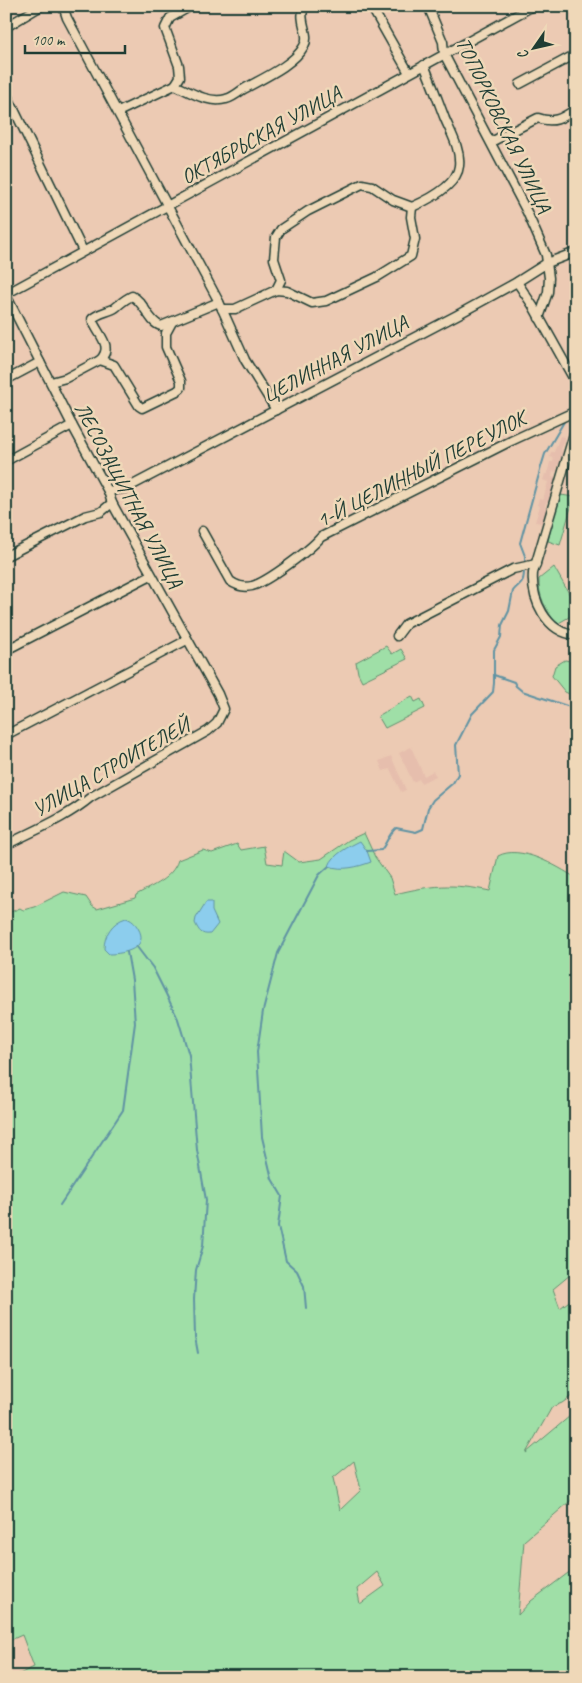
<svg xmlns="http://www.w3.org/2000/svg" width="582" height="1683" font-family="Caveat,sans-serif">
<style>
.built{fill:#e6bead}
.green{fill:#9fdfa7;stroke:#5f8e6e;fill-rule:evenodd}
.water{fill:#8ccded;stroke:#6093a3}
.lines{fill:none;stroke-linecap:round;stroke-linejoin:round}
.stream{stroke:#6093a3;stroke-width:2}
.minor-casing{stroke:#1f3d34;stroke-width:11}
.minor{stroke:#efd8b8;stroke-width:8}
.labels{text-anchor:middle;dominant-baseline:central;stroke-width:5;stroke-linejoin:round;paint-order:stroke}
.street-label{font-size:21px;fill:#1f3d34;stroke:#efd8b8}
</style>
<rect width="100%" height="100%" fill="#eccab3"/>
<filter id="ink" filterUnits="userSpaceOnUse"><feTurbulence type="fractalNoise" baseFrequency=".02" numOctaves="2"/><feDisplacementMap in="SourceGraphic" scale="10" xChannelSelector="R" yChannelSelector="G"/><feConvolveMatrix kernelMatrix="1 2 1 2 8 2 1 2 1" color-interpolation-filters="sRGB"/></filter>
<g filter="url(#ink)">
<g class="built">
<polygon points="560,436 565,437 561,450 563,451 559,465 558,465 556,472 553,471 552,477 556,478 550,503 546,502 545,507 548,508 545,519 543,519 542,523 535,522 540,506 537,505 539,499 543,500 548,482 543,480 545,474 547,474 550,462 553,462 554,458 550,457 551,452 554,452"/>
<polygon points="411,747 424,776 433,771 436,776 421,783 419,779 413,782 399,753"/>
<polygon points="391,756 406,790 401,792 390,769 383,771 379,761"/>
</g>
<g class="green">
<polygon points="561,495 574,497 560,545 548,541 555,509"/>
<path d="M554,567L576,606V613L557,624C546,610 538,596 539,579Z"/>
<polygon points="386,646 392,654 401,649 407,659 362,681 358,673 356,662"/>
<polygon points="565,660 576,662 573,668 576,672 576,697 565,692 552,676 555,666"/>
<polygon points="412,696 415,702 421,699 425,708 385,728 378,716"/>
<path d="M364,833L375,857L390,878L395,894C432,885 452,883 490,891L498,856C520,844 557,866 576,878V1270L553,1289L560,1308L576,1296V1393L562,1403L552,1407L526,1453L576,1411V1496L524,1541L518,1615L531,1601L576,1567V1677H13L34,1667L22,1635L6,1642V914L20,908L23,910L34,907L64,892L86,897L92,906L97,909L135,898L136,895C151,886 172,879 178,860L203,850L212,853L237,844L241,850L264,846L267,863L282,865L284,851L299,862L321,859L349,840ZM354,1461L361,1490L340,1510L333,1478ZM377,1572L385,1586L360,1604L357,1589Z"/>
</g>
<g class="water">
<path d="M360,841L367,851L371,862C358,867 342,871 329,866C333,854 350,846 360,841Z"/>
<path d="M206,902H212V911L218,924L210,934C201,935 199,931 195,923L196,918Z"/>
<path d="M126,918C132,920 135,923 138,928C150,948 124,954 109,954L104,949C104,935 112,922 126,918Z"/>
</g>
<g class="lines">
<g class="stream">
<polyline points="571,408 576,397"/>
<polyline points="525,562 525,556 520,543 541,467 545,454 565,420"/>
<polyline points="494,675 514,682 516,686 522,691 576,709"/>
<path d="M367,851L381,850C387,843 388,835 396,828L416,832L423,829L428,808L433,800L453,783L458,774L456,745L472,714L493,692L494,683V650L501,637L502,625L509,611L513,591C520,582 524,585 524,570"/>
<polyline points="137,947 153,968 166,994 178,1019 189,1055 197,1150 206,1200 203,1246 196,1270 194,1299 195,1337 198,1353"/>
<polyline points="60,1205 123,1110 135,1023 132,980 127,952"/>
<polyline points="306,1308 304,1286 297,1271 286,1261 278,1226 282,1196 272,1179 262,1137 257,1052 263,1011 278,953 319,875 329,866"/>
</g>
<g class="minor-casing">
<g id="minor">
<polyline points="63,6 67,18 219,302 245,360 276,410"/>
<polyline points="371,6 409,73"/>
<polyline points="428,6 443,42 444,54 527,212 546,255 549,278 548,292 539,318"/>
<polyline points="6,27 41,6"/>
<polyline points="520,84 576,54"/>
<path d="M175,85C190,92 209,104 226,99C231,98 238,93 242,90C261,79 294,65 304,46C311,34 298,23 304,6"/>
<polyline points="6,93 83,251"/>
<polyline points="118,112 175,85 180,77 179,66 165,28 170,18 191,6"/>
<path d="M491,142L538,118C554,124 562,118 576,109"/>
<polyline points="517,282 533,306 576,383"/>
<path d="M276,290L281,280L274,259L276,237L281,229L308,211L362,184L372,186L393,200L412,207C428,200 457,186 459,166C461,150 451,133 445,119C438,101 432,83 424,65"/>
<polyline points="6,294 533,6"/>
<path d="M6,295L72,425L108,491L112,503L218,694L224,709L217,723L208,731L91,797C66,818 35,830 6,845"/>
<polyline points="222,309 235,309 276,290 287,291 312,303 326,301 377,277 411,256 415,239 411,217 412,207"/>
<polyline points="100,360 114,365 139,406 142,408 177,391 181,388 181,381 166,347 166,333 172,322"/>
<polyline points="6,380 40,362"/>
<path d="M51,382L66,378L100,360C115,346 96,333 92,319C98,313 108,312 115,308C121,303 125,299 132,296C145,302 148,322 161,326L219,302"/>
<path d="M576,427L533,573C531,599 546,633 576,635"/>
<polyline points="6,461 72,425"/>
<polyline points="108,491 127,488 457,315 517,282 547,263 576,252"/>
<path d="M202,531L230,581C237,586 243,588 252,586C267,582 310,550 321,537L511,441L576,411"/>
<polyline points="6,556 85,516 101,512 112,503"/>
<polyline points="397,636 406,624 513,569 536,564"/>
<polyline points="6,650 151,575"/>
<polyline points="6,735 187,640"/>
</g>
</g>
<use href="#minor" class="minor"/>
</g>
</g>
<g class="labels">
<g class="street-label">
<text transform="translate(504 125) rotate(64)">ТОПОРКОВСКАЯ УЛИЦА</text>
<text transform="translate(261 135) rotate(-29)">ОКТЯБРЬСКАЯ УЛИЦА</text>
<text transform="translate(335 359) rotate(-28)">ЦЕЛИННАЯ УЛИЦА</text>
<text transform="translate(421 469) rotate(-27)">1-Й ЦЕЛИННЫЙ ПЕРЕУЛОК</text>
<text transform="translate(129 495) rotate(62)">ЛЕСОЗАЩИТНАЯ УЛИЦА</text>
<text transform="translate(111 767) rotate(-30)">УЛИЦА СТРОИТЕЛЕЙ</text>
</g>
</g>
<rect width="582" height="1683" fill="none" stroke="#efd8b8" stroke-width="25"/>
<rect x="12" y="12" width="557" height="1658" fill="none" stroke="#1f3d34" stroke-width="2" filter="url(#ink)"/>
<g transform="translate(534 48) rotate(236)" stroke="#efd8b8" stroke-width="4" paint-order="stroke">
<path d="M0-4L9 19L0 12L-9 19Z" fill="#1f3d34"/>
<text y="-8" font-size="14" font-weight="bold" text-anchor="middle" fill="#1f3d34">С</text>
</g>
<path d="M25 45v8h100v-8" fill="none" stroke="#1f3d34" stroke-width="2.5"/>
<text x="32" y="45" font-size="15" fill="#1f3d34" stroke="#efd8b8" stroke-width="4" paint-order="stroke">100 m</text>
</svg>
